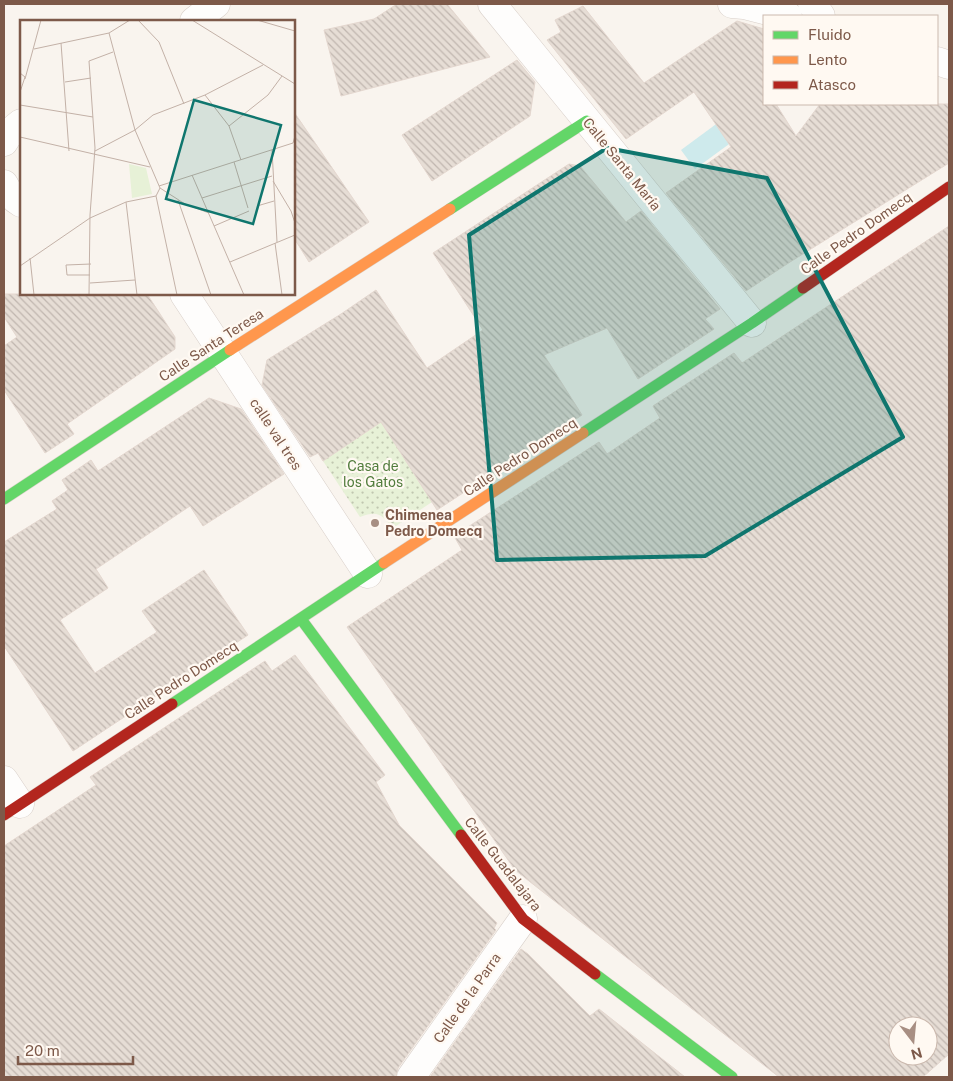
<svg xmlns="http://www.w3.org/2000/svg" width="953" height="1081" font-family="'Public Sans',sans-serif">
<style>
.grass{fill:url(#grass-dots)}
.water{fill:#ceeaec}
.building{fill:url(#building-back-hatch);stroke:#e4d7cf;fill-rule:evenodd}
.lines{fill:none;stroke-linecap:round;stroke-linejoin:round}
.street-casing{stroke:#d8cfc9;stroke-width:29}
.fast-casing{stroke:#d9d0c9;stroke-width:12}
.slow-casing{stroke:#d9d0c9;stroke-width:12}
.jam-casing{stroke:#d9d0c9;stroke-width:12}
.street{stroke:#fefdfc;stroke-width:28}
.fast{stroke:#63d668;stroke-width:11}
.slow{stroke:#ff974d;stroke-width:11}
.jam{stroke:#b3261e;stroke-width:11}
.marked{fill:#0f766e;fill-opacity:0.2;stroke:#0f766e;stroke-width:4;stroke-linejoin:round}
.poi-dot{fill:#a88f83;stroke:#fff9f2;stroke-width:2}
.labels{text-anchor:middle;dominant-baseline:central;stroke-width:4.5;stroke-linejoin:round;paint-order:stroke}
.street-label{font-size:14px;fill:#7d5949;stroke:#fff9f2}
.park-label{font-size:14px;fill:#527d3d;stroke:#fff9f2}
.poi-label{font-size:14px;font-weight:bold;fill:#7d5949;stroke:#fff9f2;text-anchor:start}
.inset-road{fill:none;stroke:#c3b1a7;stroke-width:1}
.view{fill:#0f766e;fill-opacity:0.15;stroke:#0f766e;stroke-width:2.5}
.inset-edge{fill:none;stroke:#7d5949;stroke-width:2.5}
</style>
<defs>
<pattern id="grass-dots" width="8" height="8" patternUnits="userSpaceOnUse" patternTransform="scale(1.25)"><rect width="8" height="8" fill="#e7f1d7"/><path d="M2 2h.1M6 6h.1" fill="none" stroke="#c0c6b0" stroke-width="1.8" stroke-linecap="round"/></pattern>
<pattern id="building-back-hatch" width="6" height="6" patternUnits="userSpaceOnUse" patternTransform="scale(1.25)"><rect width="6" height="6" fill="#e6ddd5"/><path d="M-1 5l2 2M0 0l6 6M5-1l2 2" fill="none" stroke="#c0b6af"/></pattern>
</defs>
<rect width="100%" height="100%" fill="#f9f4ee"/>
<path class="grass" d="M381,422L432,502L393,528C381,515 379,510 360,517L323,461Z"/>
<polygon class="water" points="723,119 736,139 695,169 681,150"/>
<g class="building">
<polygon points="397,4 447,4 490,57 341,96 324,30 374,19"/>
<polygon points="583,6 644,83 737,21 764,29 764,104 776,104 796,136 820,104 949,104 949,163 790,262 746,291 666,193 731,147 694,92 626,139 547,40 561,32 555,20"/>
<polygon points="517,60 535,82 530,116 432,181 402,135"/>
<polygon points="294,112 369,222 309,262 294,238"/>
<polygon points="569,164 580,166 626,222 641,211 720,309 705,319 714,329 638,379 607,328 544,355 582,415 437,510 381,422 323,461 318,453 310,457 262,385 267,360 341,314 376,290 427,368 483,330 433,253"/>
<path d="M949,226V1054L923,1077H779L515,870L347,627L462,550L454,536L599,442L607,454L660,418L653,406L734,353L742,363ZM898,1026H928V1056H898Z"/>
<polygon points="4,294 147,294 175,337 175,349 67,424 74,434 45,453 4,390 4,346 17,337 4,317"/>
<polygon points="209,398 241,409 284,474 203,526 190,506 96,569 108,588 60,620 95,673 157,632 142,611 204,570 248,635 73,751 4,646 4,542 57,509 52,501 68,490 62,480 91,460 98,471"/>
<polygon points="295,655 385,775 376,782 399,825 497,923 494,928 496,930 398,1068 396,1077 4,1077 4,846 96,785 90,777 265,661 272,671"/>
<polygon points="521,949 528,954 590,1016 599,1009 685,1077 430,1077"/>
</g>
<g class="lines">
<g class="street-casing">
<g id="street">
<polyline points="492,4 752,323"/>
<polyline points="732,4 744,5 788,16"/>
<polyline points="812,4 821,16"/>
<polyline points="194,21 216,4"/>
<polyline points="937,61 949,65"/>
<path d="M4,142C8,135 14,128 21,123"/>
<path d="M4,184C8,192 14,199 21,203"/>
<polyline points="184,294 368,574"/>
<polyline points="4,780 20,804"/>
<polyline points="411,1077 523,919"/>
</g>
</g>
<g class="fast-casing">
<g id="fast">
<polyline points="450,209 587,121"/>
<polyline points="583,433 752,323 803,288"/>
<polyline points="4,499 230,350"/>
<polyline points="301,619 461,835"/>
<polyline points="172,704 384,563"/>
<polyline points="595,974 732,1077"/>
</g>
</g>
<g class="slow-casing">
<g id="slow">
<polyline points="230,350 450,209"/>
<polyline points="384,563 583,433"/>
</g>
</g>
<g class="jam-casing">
<g id="jam">
<polyline points="803,288 949,187"/>
<polyline points="4,815 172,704"/>
<polyline points="461,835 523,919 595,974"/>
</g>
</g>
<use href="#street" class="street"/>
<use href="#fast" class="fast"/>
<use href="#slow" class="slow"/>
<use href="#jam" class="jam"/>
</g>
<path class="marked" d="M607,148L767,178L903,437L705,556L497,560L469,235Z"/>
<circle class="poi-dot" cx="375" cy="523" r="5"/>
<g class="labels">
<g class="street-label">
<text transform="translate(622 164) rotate(51)">Calle Santa María</text>
<text transform="translate(856 233) rotate(-35)">Calle Pedro Domecq</text>
<text transform="translate(211 345) rotate(-33)">Calle Santa Teresa</text>
<text transform="translate(276 434) rotate(57)">calle val tres</text>
<text transform="translate(520 457) rotate(-33)">Calle Pedro Domecq</text>
<text transform="translate(181 680) rotate(-33)">Calle Pedro Domecq</text>
<text transform="translate(503 864) rotate(52)">Calle Guadalajara</text>
<text transform="translate(467 998) rotate(-55)">Calle de la Parra</text>
</g>
<g class="park-label">
<text x="373" y="466">Casa de<tspan x="373" dy="16">los Gatos</tspan></text>
</g>
<g class="poi-label">
<text x="385" y="515">Chimenea<tspan x="385" dy="16">Pedro Domecq</tspan></text>
</g>
</g>
<g transform="translate(20 20)">
<rect width="275" height="275" fill="#f9f4ee"/>
<path d="M109,144L126,148L132,174L112,178Z" fill="#e7f1d7"/>
<path class="inset-road" d="M118,0L139,22L164,84M172,0L275,64M237,0L275,11M89,13L115,110L140,168L136,176M41,23L49,131M14,29L89,13L110,0M0,53L5,57L0,72M5,59L21,0M45,62L71,58M185,75L209,106L221,140M0,85L73,97M209,106L248,75L262,56M0,117L130,147M252,130L257,222M75,131L115,110L133,95L185,75L243,45M214,142L228,188M172,155L224,275M253,161L271,191L275,203M139,166L273,123L275,116M140,168L165,184L189,193M136,176L157,275M182,178L252,156M158,180L191,275M106,182L117,275M237,186L254,181M194,206L229,191M255,223L262,275M10,238L14,275M210,242L275,215M0,246L70,198L106,182L136,176M70,255H47L46,245L71,244M70,263L115,260M69,275L70,195L75,128L69,41L93,32"/>
<path class="view" d="M174,80L261,105L233,204L146,179Z"/>
<rect width="275" height="275" class="inset-edge"/>
</g>
<rect width="953" height="1081" fill="none" stroke="#7d5949" stroke-width="10"/>
<rect x="763" y="15" width="175" height="90" fill="#fff9f2" stroke="#cbb9ae"/>
<rect x="773" y="31" width="25" height="8" fill="#63d668" stroke="#cbb9ae"/>
<text x="808" y="40" font-size="15" fill="#7d5949">Fluido</text>
<rect x="773" y="56" width="25" height="8" fill="#ff974d" stroke="#cbb9ae"/>
<text x="808" y="65" font-size="15" fill="#7d5949">Lento</text>
<rect x="773" y="81" width="25" height="8" fill="#b3261e" stroke="#cbb9ae"/>
<text x="808" y="90" font-size="15" fill="#7d5949">Atasco</text>
<g transform="translate(913 1041) rotate(164)"><circle r="24" fill="#fff9f2" stroke="#cbb9ae"/>
<path d="M0-4L9 19L0 12L-9 19Z" fill="#a88f83"/>
<text y="-8" font-size="14" font-weight="bold" text-anchor="middle" fill="#7d5949">N</text>
</g>
<path d="M18 1056v8h115v-8" fill="none" stroke="#7d5949" stroke-width="2.5"/>
<text x="25" y="1056" font-size="15" fill="#7d5949" stroke="#fff9f2" stroke-width="4" paint-order="stroke">20 m</text>
</svg>
